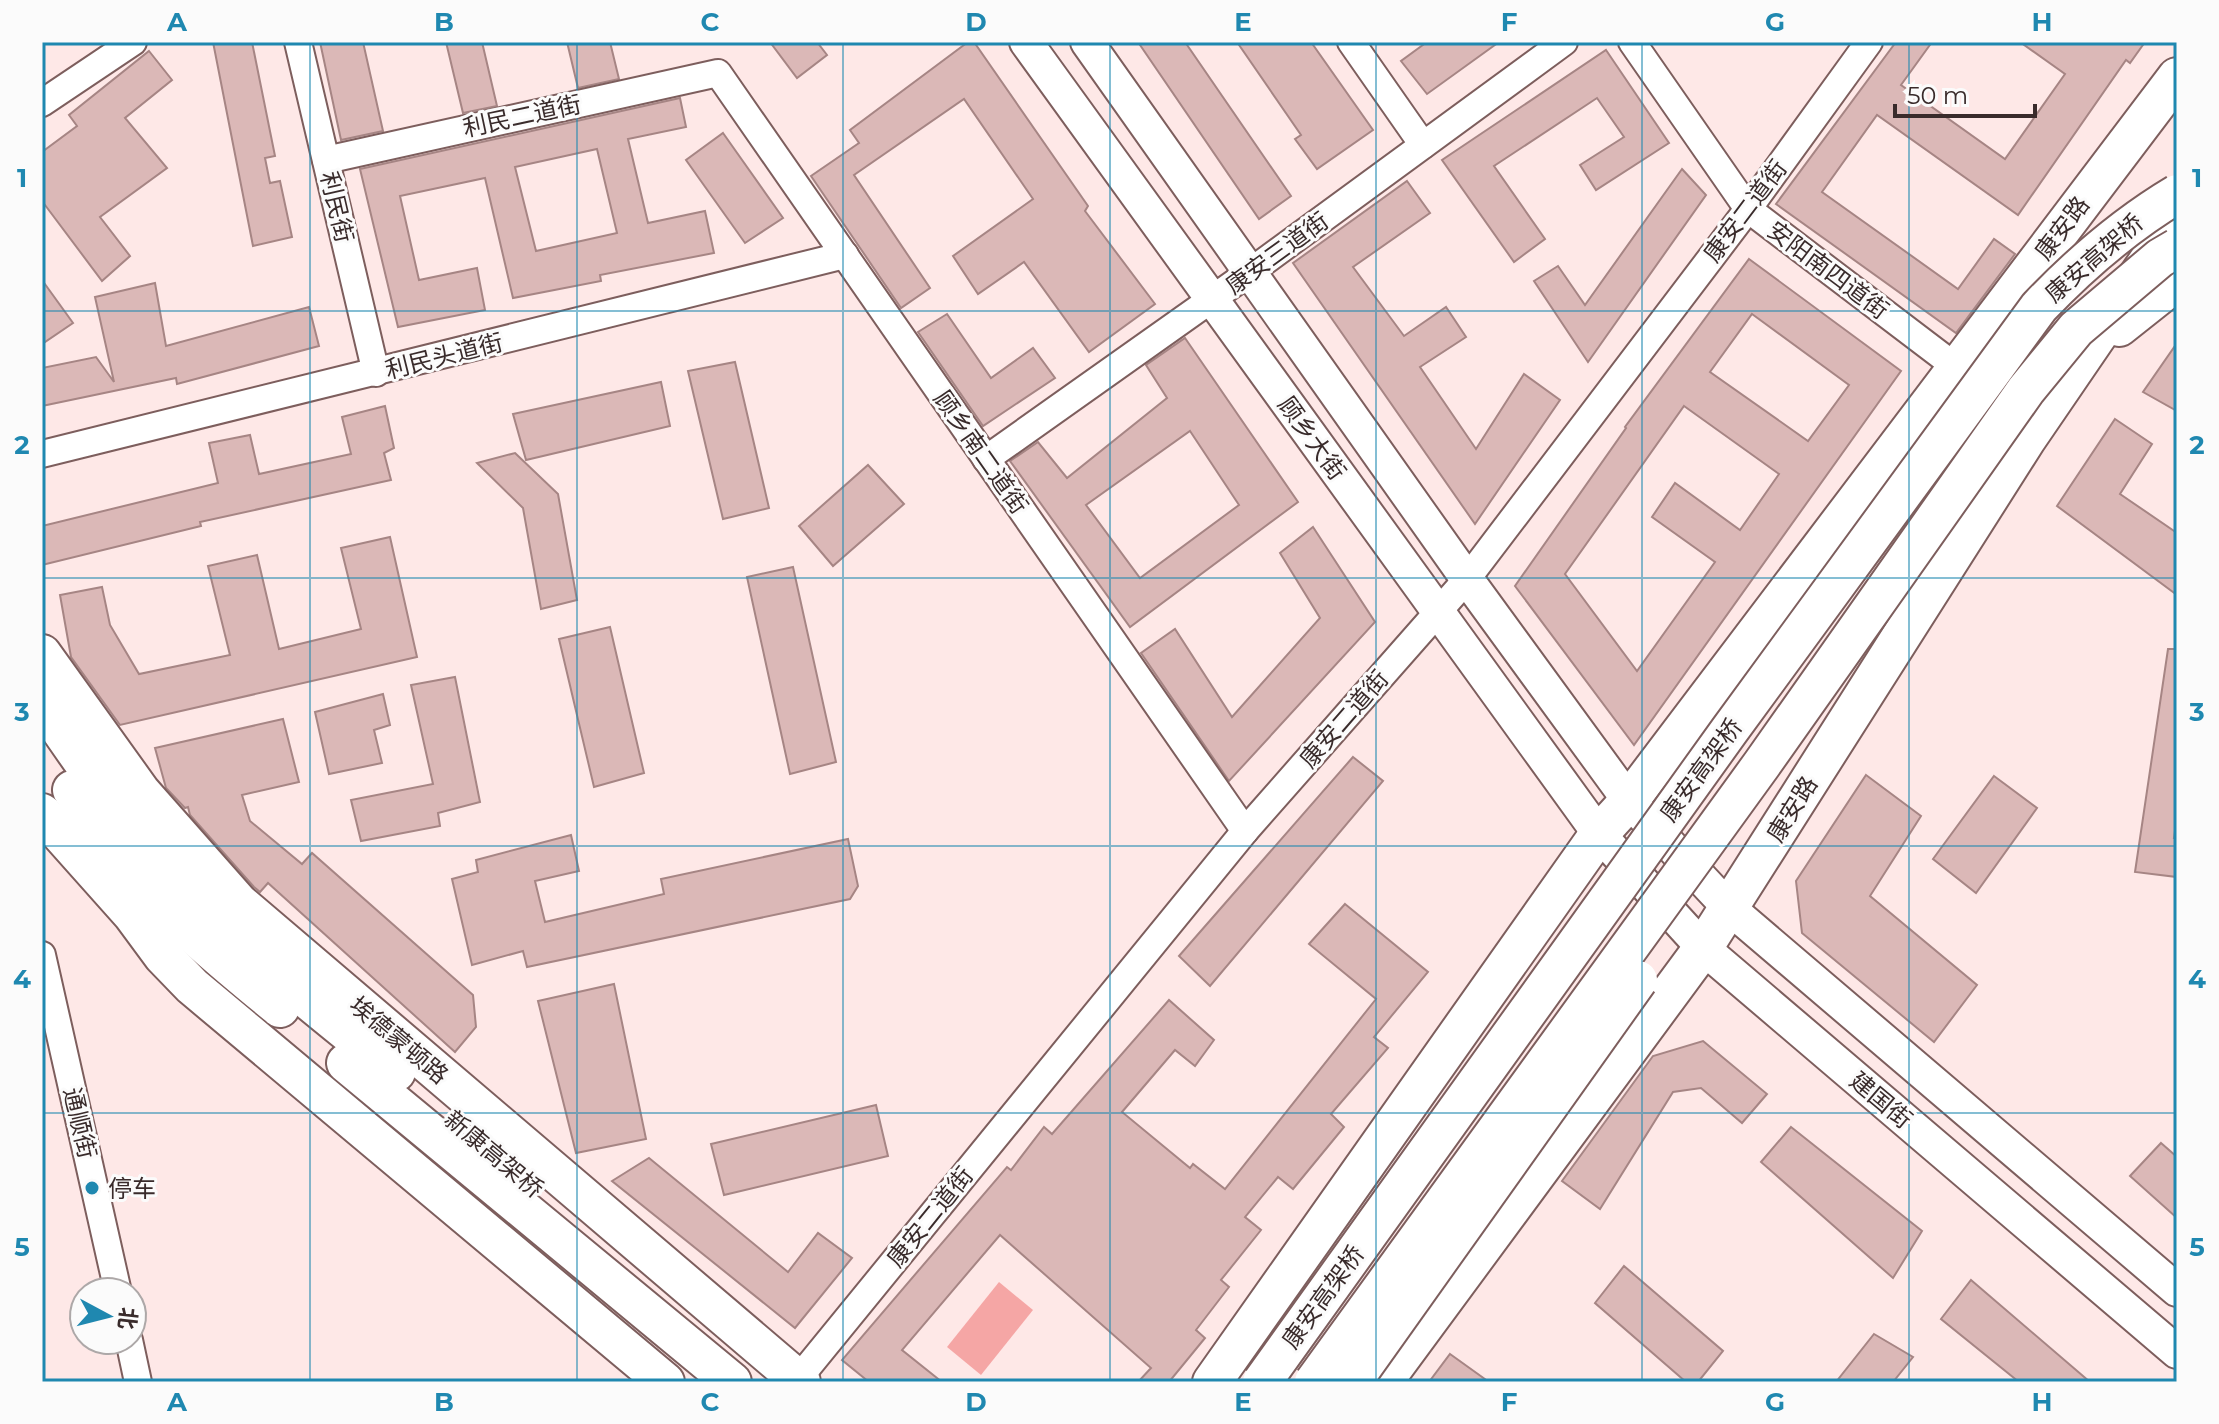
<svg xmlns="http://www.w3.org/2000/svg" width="2219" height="1424" font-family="Montserrat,'Noto Sans SC',sans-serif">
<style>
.pitch{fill:#f5a6a5}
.building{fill:#dbb8b7;stroke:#a68584;stroke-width:2;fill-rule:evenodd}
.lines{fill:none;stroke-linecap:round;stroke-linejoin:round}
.minor-casing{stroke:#7d5e5d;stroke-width:30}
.major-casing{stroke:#7d5e5d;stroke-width:36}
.highway-casing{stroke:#7d5e5d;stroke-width:42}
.minor{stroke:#fff;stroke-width:26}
.major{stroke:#fff;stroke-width:32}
.highway{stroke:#fff;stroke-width:38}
.highway-bridge-casing{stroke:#7d5e5d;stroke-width:42;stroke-linecap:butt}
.highway-bridge{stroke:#fff;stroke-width:38}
.grid{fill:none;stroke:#1f88b0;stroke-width:2;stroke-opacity:0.55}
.poi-dot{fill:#1f88b0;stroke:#fbfbfb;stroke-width:3}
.labels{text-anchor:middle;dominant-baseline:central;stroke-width:6;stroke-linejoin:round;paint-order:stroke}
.street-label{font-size:24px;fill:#392b2b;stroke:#fbfbfb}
.poi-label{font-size:24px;fill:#392b2b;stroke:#fbfbfb;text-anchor:start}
.neatline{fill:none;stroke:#1f88b0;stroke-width:3}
.grid-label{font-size:26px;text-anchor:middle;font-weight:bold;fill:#1f88b0}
</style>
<rect width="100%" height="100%" fill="#fee8e7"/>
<polygon class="pitch" points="999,1282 1033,1310 981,1375 947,1347"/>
<g class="building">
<polygon points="213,42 252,42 275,156 265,158 270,183 280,181 292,237 253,246"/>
<polygon points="320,42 363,42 383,131 341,140"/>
<polygon points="446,42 482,42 497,106 463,113"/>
<polygon points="567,42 610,42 619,79 578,88"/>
<polygon points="770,42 817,42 827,55 797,78"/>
<polygon points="968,42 974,42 1088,206 1085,211 1155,304 1089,352 1024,262 978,294 953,256 1033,199 964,99 854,175 930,288 901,308 811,176 859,143 850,130"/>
<polygon points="1138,42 1185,42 1291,196 1259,219"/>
<polygon points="1237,42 1311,42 1373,130 1317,169 1295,139 1301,135"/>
<polygon points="1427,42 1499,42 1427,94 1401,61"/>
<polygon points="1896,42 1932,42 1901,85 2005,159 2065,74 2020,42 2145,42 2130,63 2126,60 2018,215 1877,115 1822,192 1958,289 1994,239 2015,254 1956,333 1776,204"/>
<polygon points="1606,50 1669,143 1596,190 1580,165 1624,137 1597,98 1494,166 1545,239 1514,262 1442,160"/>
<polygon points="149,51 172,80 125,118 167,168 100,217 130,256 102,281 42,201 42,152 77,126 69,115"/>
<path d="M680,98L686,127L628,139L648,223L705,211L714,253L600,275L601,281L513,298L485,178L400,196L419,280L477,268L485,310L398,327L360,169ZM597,149L617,233L536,251L515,167Z"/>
<polygon points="723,133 783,218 745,243 686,160"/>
<polygon points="1682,169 1706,195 1588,362 1534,281 1558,266 1585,305"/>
<polygon points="1407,181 1430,213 1353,267 1404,336 1446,307 1466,337 1420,367 1476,449 1524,374 1560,400 1475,524 1293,263"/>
<path d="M1749,259L1901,371L1634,745L1515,586L1626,428L1625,427ZM1752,314L1849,385L1808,441L1710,372ZM1684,406L1779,474L1740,530L1675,483L1652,517L1715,562L1637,671L1565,574Z"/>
<polygon points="42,280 73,323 42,344"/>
<polygon points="155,283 166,346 309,307 319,346 177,384 176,378 42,406 42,368 96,357 114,382 95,297"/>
<polygon points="947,314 991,378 1033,348 1055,378 983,426 918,332"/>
<path d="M1185,338L1298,502L1130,627L1010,461L1038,442L1067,478L1167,398L1146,365ZM1190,431L1239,505L1140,578L1086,505Z"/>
<polygon points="2177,343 2177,411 2143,392"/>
<polygon points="735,362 769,508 723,519 688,371"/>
<polygon points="661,382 670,426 526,460 513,414"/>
<polygon points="385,406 394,448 384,453 391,480 200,522 201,526 42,565 42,526 218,483 209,443 250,435 259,474 351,454 342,417"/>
<polygon points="2115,419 2152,444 2120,494 2177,533 2177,595 2057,506"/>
<polygon points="515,453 558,494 577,600 541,609 523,508 477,463"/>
<polygon points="868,465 904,504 833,566 799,526"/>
<polygon points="1313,527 1375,622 1229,781 1141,653 1175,629 1232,717 1320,618 1280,553"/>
<polygon points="390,537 417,657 120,725 71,657 60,595 102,587 110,625 139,674 230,655 208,566 257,555 279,649 361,629 341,548"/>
<polygon points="793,567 836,762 790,774 747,577"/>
<polygon points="610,627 644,773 594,787 559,639"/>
<polygon points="2168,649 2177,649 2177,817 2174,838 2177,838 2177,877 2135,872"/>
<polygon points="455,677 480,802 438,813 440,826 361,841 351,800 433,784 411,685"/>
<polygon points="383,694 390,725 374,730 382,763 329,774 315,712"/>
<polygon points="283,719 299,782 242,795 250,821 302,864 312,853 473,995 476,1027 455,1052 268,883 260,892 254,887 190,815 188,807 185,808 166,788 155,748"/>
<polygon points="1353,757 1383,781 1210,986 1179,956"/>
<polygon points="1866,775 1921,816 1870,896 1977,985 1934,1042 1802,933 1796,881"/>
<polygon points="1994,776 2037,808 1976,893 1933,859"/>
<polygon points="571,835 579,871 535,881 545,922 664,894 661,879 848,839 858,886 850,899 527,967 523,951 472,965 452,879 478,872 476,860"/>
<polygon points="1345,904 1428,972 1374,1037 1388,1048 1331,1114 1344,1127 1293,1189 1278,1177 1245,1217 1261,1230 1221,1280 1229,1287 1196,1330 1205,1338 1169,1382 1138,1382 1151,1368 1000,1235 902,1350 942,1382 869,1382 842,1360 1007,1167 1011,1170 1044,1127 1052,1134 1169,1000 1214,1040 1195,1066 1175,1050 1122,1112 1190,1168 1193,1164 1225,1189 1376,999 1309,944"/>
<polygon points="614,984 646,1139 576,1153 538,1001"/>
<polygon points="1703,1041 1767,1094 1742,1123 1701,1088 1673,1092 1600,1209 1562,1181 1653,1056"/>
<polygon points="876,1105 888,1156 724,1195 711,1144"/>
<polygon points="1791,1127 1922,1231 1893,1278 1761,1162"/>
<polygon points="2161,1143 2177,1157 2177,1218 2130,1176"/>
<polygon points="649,1158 788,1272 818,1233 852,1258 795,1328 612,1181"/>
<polygon points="1624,1266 1723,1351 1698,1382 1686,1382 1595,1303"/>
<polygon points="1971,1280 2090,1382 2019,1382 1941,1319"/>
<polygon points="1874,1334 1913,1357 1893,1382 1836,1382"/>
<polygon points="1450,1354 1489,1382 1429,1382"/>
</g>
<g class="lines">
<g class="minor-casing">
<g id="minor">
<polyline points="298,42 376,373"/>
<polyline points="1351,42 1423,145"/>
<polyline points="1632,42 1748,209 1956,367"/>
<polyline points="42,103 133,42"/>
<polyline points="326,160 718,73 1245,831"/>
<polyline points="42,454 845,255"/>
<polyline points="986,459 1250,272 1564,42"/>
<polyline points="42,955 118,1292"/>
<polyline points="129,1340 138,1382"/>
<polyline points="798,1379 1245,831 1467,579 1748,209 1869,42"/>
</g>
</g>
<g class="major-casing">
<g id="major">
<polyline points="1026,42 1599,834 1703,948 2177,1352"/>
<polyline points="1087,42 1467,579 1629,801 1729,908 2177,1290"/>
</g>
</g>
<g class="highway-casing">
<g id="highway">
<polyline points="2119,327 2177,281"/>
<polyline points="42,654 141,792 239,903 801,1382"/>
<path d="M42,703C81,760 121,818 167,869C234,945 318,1007 396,1072"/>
<path d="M72,790C94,820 114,851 139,879C181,927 230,967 280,1008"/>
<polyline points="42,813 132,914 163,956 192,986 665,1382"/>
<polyline points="346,1063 732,1382"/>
<polyline points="1212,1382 1599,834 1629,801 2177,77"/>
<polyline points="1383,1382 1703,948 2026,440 2177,219"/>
</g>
</g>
<use href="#minor" class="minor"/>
<use href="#major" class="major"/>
<use href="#highway" class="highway"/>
<g class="highway-bridge-casing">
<g id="highway-bridge">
<path d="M1262,1382L1729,731L2039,307C2081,263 2125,225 2177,194"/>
<polyline points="1314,1382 1762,764 2026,390 2076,329 2160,258 2177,248"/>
<polyline points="1352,1382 1638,980"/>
</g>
</g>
<use href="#highway-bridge" class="highway-bridge"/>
</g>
<path class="grid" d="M310,42V1382M577,42V1382M843,42V1382M1110,42V1382M1376,42V1382M1642,42V1382M1909,42V1382M42,311H2177M42,578H2177M42,846H2177M42,1113H2177"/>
<circle class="poi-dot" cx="92" cy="1188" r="8"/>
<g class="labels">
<g class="street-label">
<text transform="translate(522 116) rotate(-12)">利民二道街</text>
<text transform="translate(337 207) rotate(77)">利民街</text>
<text transform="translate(1745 211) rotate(-53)">康安二道街</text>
<text transform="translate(2062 228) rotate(-53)">康安路</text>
<text transform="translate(1277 253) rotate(-36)">康安三道街</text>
<text transform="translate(2094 258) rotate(-41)">康安高架桥</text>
<text transform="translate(1828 270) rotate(37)">安阳南四道街</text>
<text transform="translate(444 356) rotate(-14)">利民头道街</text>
<text transform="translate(1312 438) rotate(54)">顾乡大街</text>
<text transform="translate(981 452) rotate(55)">顾乡南二道街</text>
<text transform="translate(1344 719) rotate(-49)">康安二道街</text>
<text transform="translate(1701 770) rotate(-54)">康安高架桥</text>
<text transform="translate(1792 809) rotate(-58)">康安路</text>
<text transform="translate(399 1040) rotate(40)">埃德蒙顿路</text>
<text transform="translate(1881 1100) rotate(40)">建国街</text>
<text transform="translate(80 1123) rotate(77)">通顺街</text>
<text transform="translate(494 1154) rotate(40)">新康高架桥</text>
<text transform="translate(930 1217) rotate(-51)">康安二道街</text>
<text transform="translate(1323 1297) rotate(-54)">康安高架桥</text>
</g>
<g class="poi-label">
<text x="108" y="1188">停车</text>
</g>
</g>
<rect width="2219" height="1424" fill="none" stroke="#fbfbfb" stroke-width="88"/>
<g transform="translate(108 1316) rotate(97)"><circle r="38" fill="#fbfbfb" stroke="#ada8a8" stroke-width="2"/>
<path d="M0-6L14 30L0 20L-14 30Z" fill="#1f88b0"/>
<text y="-12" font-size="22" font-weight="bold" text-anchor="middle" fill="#392b2b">北</text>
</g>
<path d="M1895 104v12h140v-12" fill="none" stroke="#392b2b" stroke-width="4"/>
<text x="1907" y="104" font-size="24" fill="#392b2b" stroke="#fbfbfb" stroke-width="6" paint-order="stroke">50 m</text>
<rect x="44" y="44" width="2131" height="1336" class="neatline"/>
<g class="grid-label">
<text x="177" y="31">A</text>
<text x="444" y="31">B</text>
<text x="710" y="31">C</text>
<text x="976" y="31">D</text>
<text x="1243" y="31">E</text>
<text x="1509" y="31">F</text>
<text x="1775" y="31">G</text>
<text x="2042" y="31">H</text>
<text x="22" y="187">1</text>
<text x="2197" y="187">1</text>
<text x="22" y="454">2</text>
<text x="2197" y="454">2</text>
<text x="22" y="721">3</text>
<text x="2197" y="721">3</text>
<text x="22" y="988">4</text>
<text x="2197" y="988">4</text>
<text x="22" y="1256">5</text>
<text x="2197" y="1256">5</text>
<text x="177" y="1411">A</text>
<text x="444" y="1411">B</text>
<text x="710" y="1411">C</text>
<text x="976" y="1411">D</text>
<text x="1243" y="1411">E</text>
<text x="1509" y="1411">F</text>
<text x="1775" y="1411">G</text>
<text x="2042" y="1411">H</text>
</g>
</svg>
